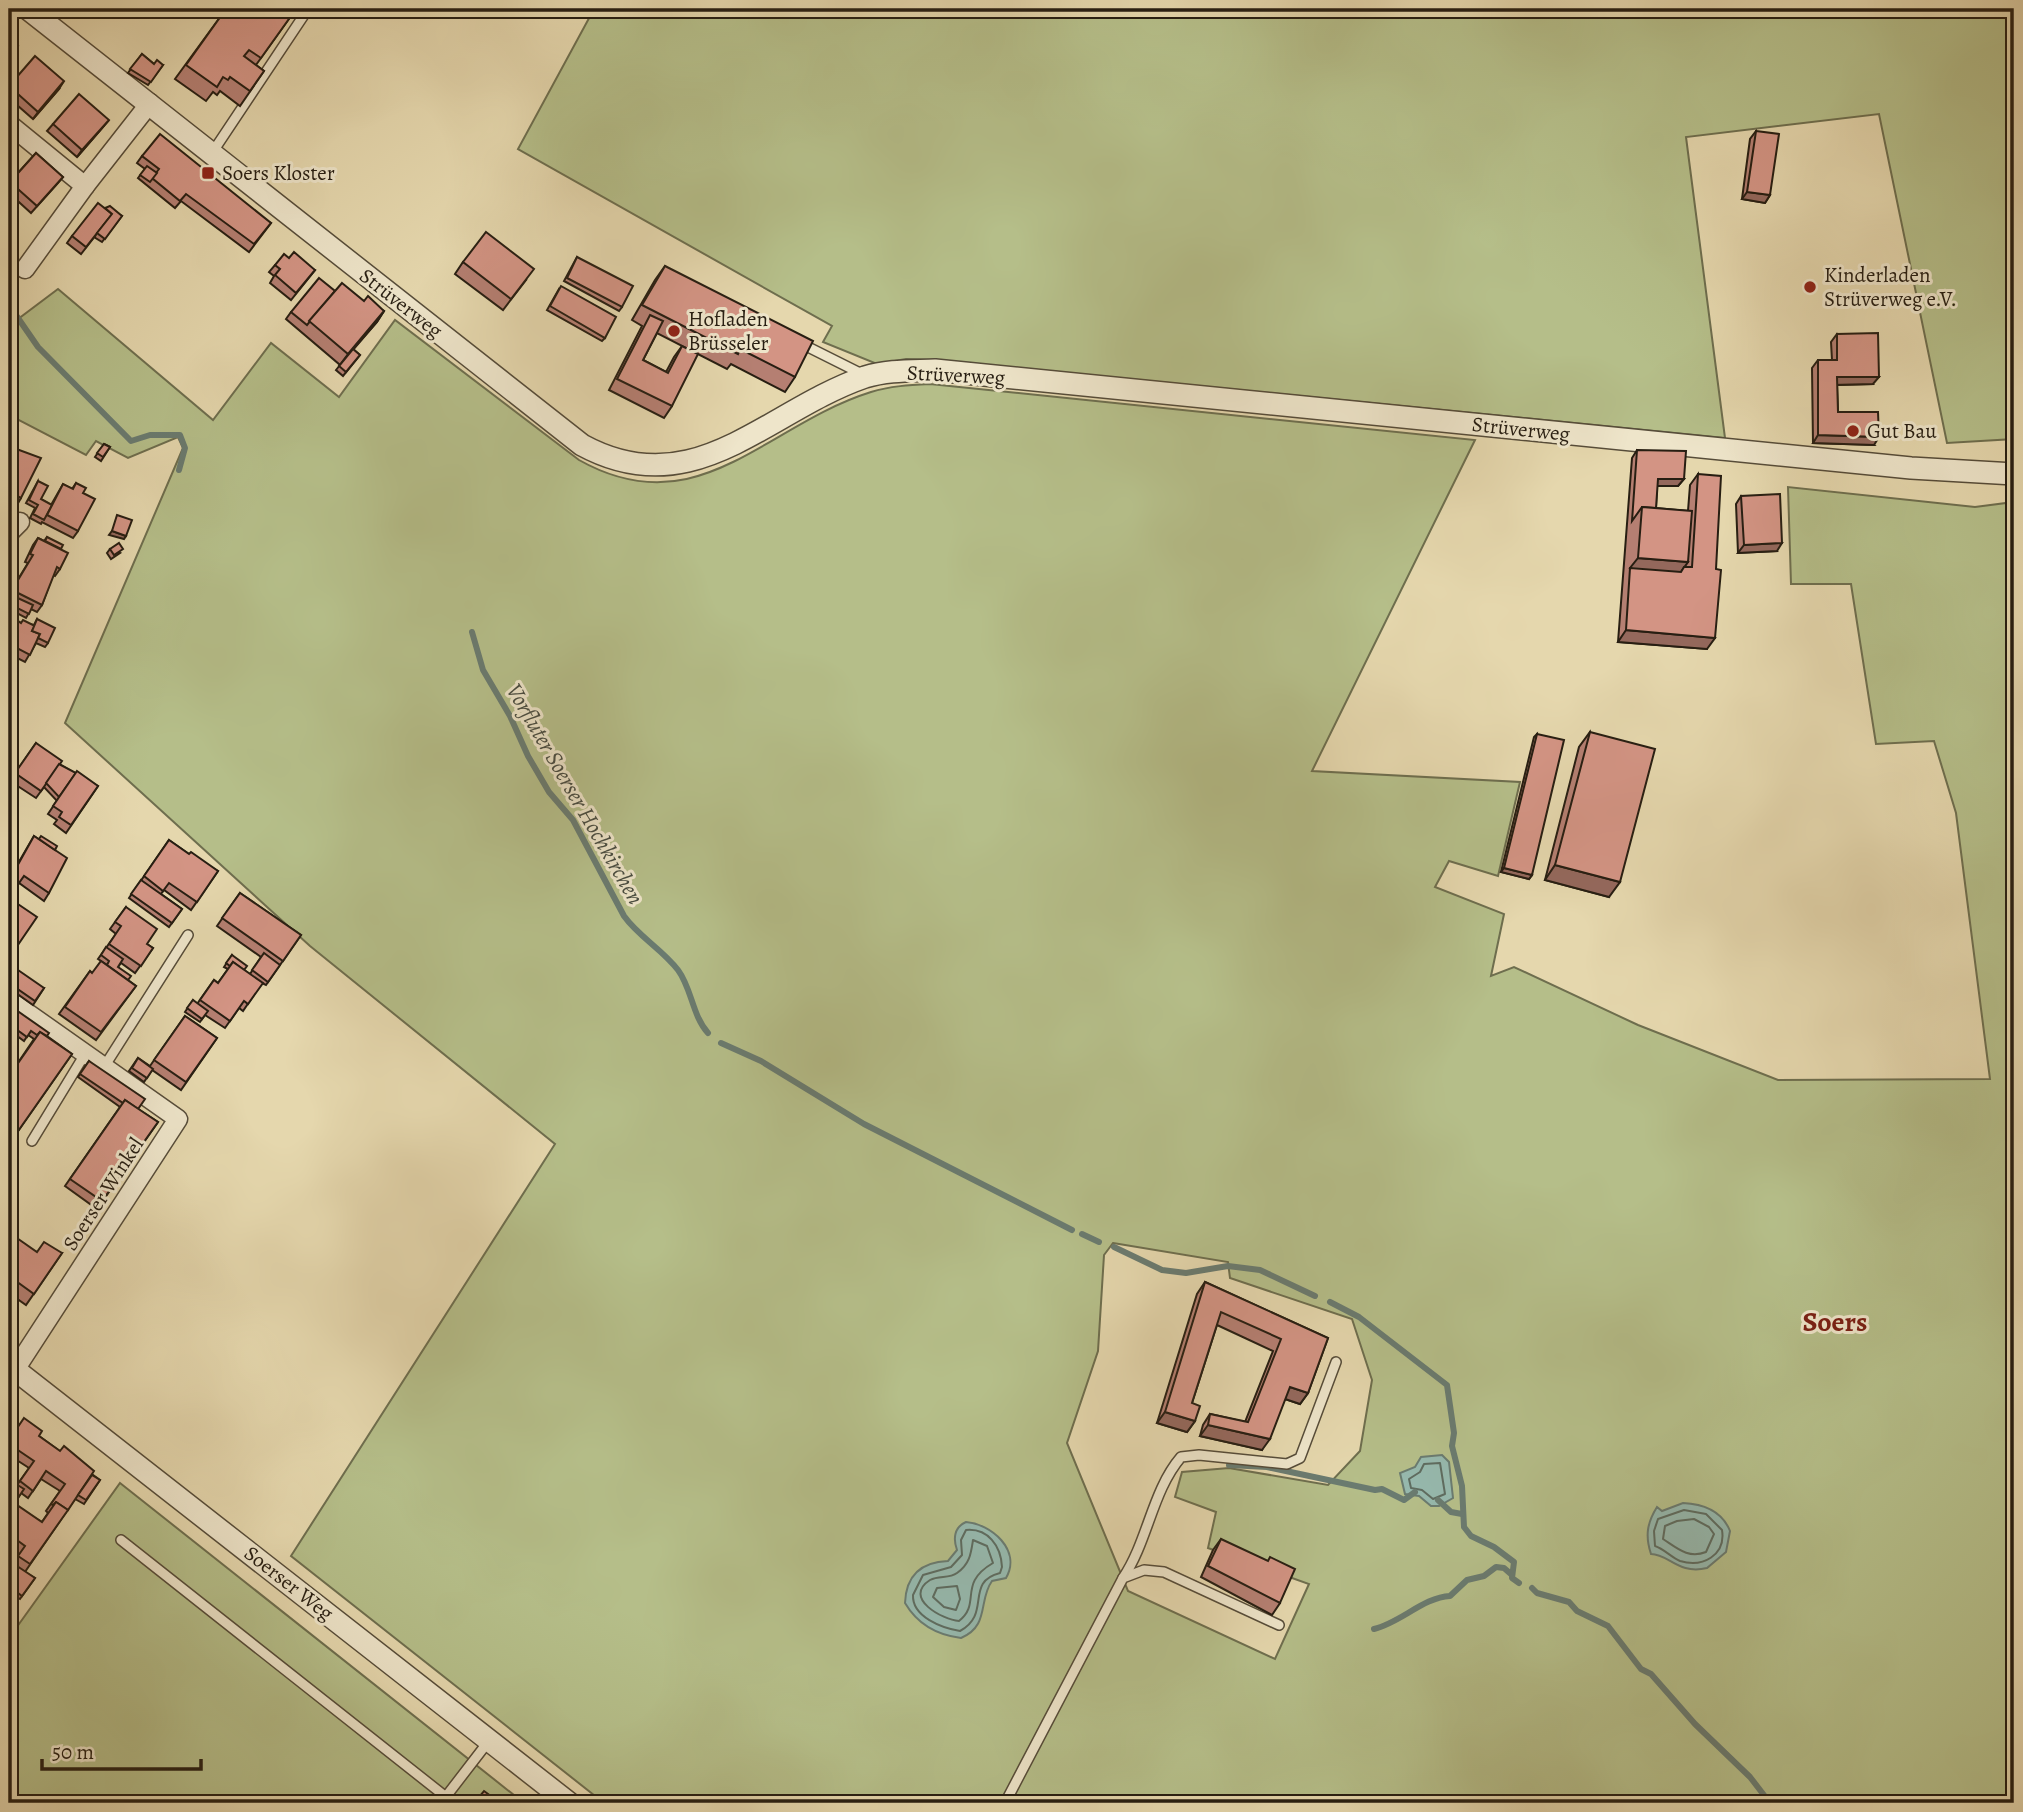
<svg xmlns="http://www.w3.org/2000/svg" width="2023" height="1812" font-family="Alegreya,serif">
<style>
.green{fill:#b5be89;stroke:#6e6e4e;stroke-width:2;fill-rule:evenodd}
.water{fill:#96b9ae;stroke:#6a7b70;stroke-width:2}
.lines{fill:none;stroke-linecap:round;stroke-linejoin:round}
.shore{stroke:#5e6c60;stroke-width:2}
.stream{stroke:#6a7b70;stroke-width:6}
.service-casing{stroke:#564c39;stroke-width:12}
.minor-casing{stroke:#564c39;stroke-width:21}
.tertiary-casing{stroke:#564c39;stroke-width:24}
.service{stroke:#eee5ca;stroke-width:9}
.minor{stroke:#eee5ca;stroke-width:18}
.tertiary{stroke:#eee5ca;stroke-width:21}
.wall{fill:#b57f72;stroke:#271e12;stroke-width:2;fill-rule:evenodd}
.shaded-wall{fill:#94685c;stroke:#271e12;stroke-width:2}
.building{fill:#d39484;stroke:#271e12;stroke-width:2}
.poi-dot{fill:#8f2418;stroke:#eee5ca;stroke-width:2.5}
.labels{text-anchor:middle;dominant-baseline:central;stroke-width:6;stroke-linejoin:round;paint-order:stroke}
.poi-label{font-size:21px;fill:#271e12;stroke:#eee5ca;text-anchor:start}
.street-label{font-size:21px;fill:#271e12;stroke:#eee5ca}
.water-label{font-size:23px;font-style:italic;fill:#484c41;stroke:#eee5ca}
.district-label{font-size:28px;font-weight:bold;fill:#7a1f14;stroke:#eee5ca}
</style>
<rect width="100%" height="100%" fill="#e5d7ad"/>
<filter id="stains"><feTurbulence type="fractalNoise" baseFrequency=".00286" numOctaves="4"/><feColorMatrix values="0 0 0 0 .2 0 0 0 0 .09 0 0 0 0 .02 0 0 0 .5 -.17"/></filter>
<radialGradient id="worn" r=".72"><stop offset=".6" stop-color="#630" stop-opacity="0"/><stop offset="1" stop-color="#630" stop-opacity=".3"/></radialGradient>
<g class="green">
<polygon points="594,9 2014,9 2014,439 1947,443 1879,114 1686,137 1725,438 937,360 906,359 877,364 823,342 832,326 518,149"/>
<path d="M58,289L213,420L271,343L339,397L395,320L579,460C698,527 765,425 871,392C890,386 910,385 930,384L1475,440L1312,771L1520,782L1498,876L1449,861L1435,887L1504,914L1491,976L1514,967L1638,1025L1778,1080L1990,1079L1956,813L1934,741L1876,744L1851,584H1791L1788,487L1975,507L2014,502V1803H604L291,1556L555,1144L310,946L65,723L183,448L178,437L128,458L96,441L86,455L9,415V314L18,319ZM1113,1243L1228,1262L1230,1278L1352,1319L1372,1380L1360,1451L1328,1485L1229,1468L1182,1472L1175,1497L1216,1512L1208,1548L1309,1584L1275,1659L1128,1591L1067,1443L1098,1351L1104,1255Z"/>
<polygon points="120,1483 524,1803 9,1803 9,1638"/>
</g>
<g class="water">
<polygon points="1442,1455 1449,1462 1453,1498 1439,1506 1431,1506 1419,1496 1405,1494 1400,1473 1415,1467 1421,1457"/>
<path d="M1683,1503C1704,1504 1722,1511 1730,1531L1726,1552L1707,1568C1678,1575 1669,1554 1651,1554C1645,1536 1647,1523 1657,1507L1662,1511Z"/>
<path d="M966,1522C991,1524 1022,1550 1006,1578L992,1581C978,1600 990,1626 961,1638C937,1635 918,1625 905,1603C906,1576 920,1562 948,1561L957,1550C953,1539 954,1527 966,1522Z"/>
</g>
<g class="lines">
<g class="shore">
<polygon points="1440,1463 1445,1494 1433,1499 1422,1490 1411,1488 1409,1479 1420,1472 1424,1464"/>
<path d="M1684,1510L1706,1514L1722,1530C1726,1555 1703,1568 1680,1561C1671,1557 1664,1549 1655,1546L1654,1531L1658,1519Z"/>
<path d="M1694,1519L1709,1527L1714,1534L1706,1552C1688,1559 1677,1548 1663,1539L1665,1526L1677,1521Z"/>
<path d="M966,1530C988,1528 1001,1546 1002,1567L1000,1573C964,1582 992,1614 960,1631C942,1628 912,1617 913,1595L923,1575L951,1567L962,1555L961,1540Z"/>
<path d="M973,1540L987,1546L993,1563C957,1584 982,1603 959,1621C943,1620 902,1598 930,1580C939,1575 949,1579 957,1573C970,1564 971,1553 973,1540Z"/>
<polygon points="957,1586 960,1599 956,1610 944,1607 933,1597 937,1588"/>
</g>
<g class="stream">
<polyline points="9,305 38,347 131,441 150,435 180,435 185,448 179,470"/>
<path d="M472,632L483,670L510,716L528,756L549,792L573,820L624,916C639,937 662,949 678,970C692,989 692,1015 708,1033"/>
<polyline points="721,1043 761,1061 864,1124 1072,1230"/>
<polyline points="1082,1234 1099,1242"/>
<polyline points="1114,1247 1162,1270 1186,1273 1228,1266 1260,1270 1315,1296"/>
<polyline points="1330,1302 1359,1317 1447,1385 1454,1433 1452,1446 1462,1486 1464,1527 1471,1536 1494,1547 1514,1562 1512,1578 1519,1583"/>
<polyline points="1229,1465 1267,1467 1375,1490 1382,1489 1404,1500 1415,1492"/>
<polyline points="1438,1500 1451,1512 1462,1514"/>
<polyline points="1532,1588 1537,1593 1569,1602 1577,1611 1608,1626 1641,1669 1651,1674 1695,1724 1750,1777 1770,1803"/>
<path d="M1374,1629C1400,1623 1424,1597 1450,1596L1467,1580L1484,1576L1496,1567L1504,1568L1512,1575"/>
</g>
<g class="service-casing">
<g id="service">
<polyline points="212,153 308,9"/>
<polyline points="800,343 862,374"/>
<polyline points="104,1067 188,935"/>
<polyline points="32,1141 85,1054"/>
<polyline points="121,1540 446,1797"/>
<path d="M1123,1578C1148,1541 1152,1491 1181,1457L1199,1455L1287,1464L1300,1458L1336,1362"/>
<polyline points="441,1803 488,1742"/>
<polyline points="1005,1803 1123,1578 1144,1570 1164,1572 1279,1625"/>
</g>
</g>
<g class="minor-casing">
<g id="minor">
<polyline points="9,124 85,186 150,103"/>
<polyline points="25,269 85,186"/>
<polyline points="9,533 20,522"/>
<polyline points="9,1000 178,1119 9,1379"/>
</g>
</g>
<g class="tertiary-casing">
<g id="tertiary">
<path d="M28,9L582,445C694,506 766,411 865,377C888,370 911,371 935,370L1911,468L2014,474"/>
<polyline points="9,1365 569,1803"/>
</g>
</g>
<use href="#service" class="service"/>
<use href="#minor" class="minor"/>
<use href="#tertiary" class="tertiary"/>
</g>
<g class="wall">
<polygon points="226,9 296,9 256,65 264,71 240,106 220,91 217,95 213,92 206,101 175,79"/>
<polygon points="142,54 154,64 163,65 148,85 128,73"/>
<polygon points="9,85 59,89 33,119 9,98"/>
<polygon points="53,124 103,127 77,157 47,131"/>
<polygon points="1756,131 1770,195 1765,203 1742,199 1750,139"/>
<polygon points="36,153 63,177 57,184 31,213 9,193 9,183"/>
<polygon points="142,156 271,223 249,252 181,201 175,208 138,178 145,169 137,163"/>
<polygon points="105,208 122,216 102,242 94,237 96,235 81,254 67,243 72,236"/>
<polygon points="577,257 622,307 619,311 564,281"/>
<polygon points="289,258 315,270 291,300 270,283 274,276 269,272 275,265"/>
<polygon points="463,262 526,280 503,310 455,274"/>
<polygon points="665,266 795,377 785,392 731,364 727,369 657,333 643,360 666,372 674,357 682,346 672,406 664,418 609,390 642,326 632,320 655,280"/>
<polygon points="559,289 605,338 602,341 547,310"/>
<polygon points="335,291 364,301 384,311 377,322 353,349 360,355 343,376 336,370 340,365 286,319 291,312"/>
<polygon points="1837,334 1873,384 1837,385 1838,412 1874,445 1813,443 1812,368 1818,360 1832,360 1831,342"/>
<polygon points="104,444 110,447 101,461 95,457"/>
<polygon points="11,447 21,498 14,510 9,507 9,449"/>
<polygon points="1637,450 1684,479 1678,486 1657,486 1656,508 1688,511 1690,485 1698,474 1707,649 1618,642 1632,458"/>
<polygon points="38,481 41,499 51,505 63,484 72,489 76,483 83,493 78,531 73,538 42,522 41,524 30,518 35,508 26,503"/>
<polygon points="1741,496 1777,551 1738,553 1736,504"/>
<polygon points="47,537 61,549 60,569 55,576 53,575 42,605 37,612 31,609 26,618 9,609 9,594 28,563 25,562 33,545 38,538 44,541"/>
<polygon points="110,549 120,553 111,559 107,553"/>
<polygon points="9,615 21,623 34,625 37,619 48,643 45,647 36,643 25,662 9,654"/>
<polygon points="1590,732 1609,897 1545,880 1579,747"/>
<polygon points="1537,734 1532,875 1529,879 1501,872 1534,737"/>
<polygon points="36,743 59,764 98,786 66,833 54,824 57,820 48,814 67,786 57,801 44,787 36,798 10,781"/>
<polygon points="34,836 55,850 49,893 44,901 19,883 14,890 9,887 9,879"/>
<polygon points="169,840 189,854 218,871 191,910 164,890 161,894 182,909 169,927 129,898"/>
<polygon points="240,893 301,935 266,985 262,983 243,1011 239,1008 225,1028 205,1015 200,1022 185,1012 193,1000 197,1004 214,980 218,983 228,969 224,967 232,955 244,970 250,974 261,957 217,926"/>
<polygon points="126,907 147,944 153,948 135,973 121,963 118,967 128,980 136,986 96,1040 59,1014 90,971 92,973 107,965 98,959 116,934 110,929"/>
<polygon points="9,983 44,988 33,1005 9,988"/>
<polygon points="9,1005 47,1036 72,1054 11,1141 9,1140 9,1076 34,1039 28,1035 24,1041 9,1030"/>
<polygon points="185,1016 217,1038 181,1090 152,1070 144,1082 129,1071 138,1058 150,1066"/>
<polygon points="89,1061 138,1109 158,1122 97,1209 65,1186 120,1107 78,1077"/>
<polygon points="9,1244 37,1252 62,1253 26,1305 9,1293"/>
<polygon points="1205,1282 1328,1338 1308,1393 1300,1404 1285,1399 1262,1450 1200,1436 1203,1425 1210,1414 1245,1422 1273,1351 1217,1325 1192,1403 1195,1421 1187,1432 1157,1423 1197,1294"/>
<path d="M39,1436L100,1480L84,1504L75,1499L25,1572L35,1578L20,1599L9,1592V1578L14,1570L10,1567L17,1557L9,1551V1485H17L29,1468L9,1455V1440ZM41,1479L60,1491L46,1511L48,1513L42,1522L12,1507L21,1493L28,1498Z"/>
<polygon points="1221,1539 1280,1603 1272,1615 1201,1577 1213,1550"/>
</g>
<g class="shaded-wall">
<polygon points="64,81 59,89 33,119 38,112"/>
<polygon points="109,120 103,127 77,157 82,150"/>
<polygon points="1747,192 1770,195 1765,203 1742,199"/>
<polygon points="384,311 377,322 340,365 348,354"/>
<polygon points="1837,377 1879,377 1873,384 1832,385"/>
<polygon points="1818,435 1879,437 1874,445 1813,443"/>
<polygon points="1658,479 1684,479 1678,486 1653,486"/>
<polygon points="112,531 126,536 124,539 109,535"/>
<polygon points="1782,543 1777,551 1738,553 1744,545"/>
<polygon points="1638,558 1688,562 1673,583 1630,568"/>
<polygon points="1626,630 1715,638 1707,649 1618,642"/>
<polygon points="1555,865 1620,882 1609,897 1545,880"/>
<polygon points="1504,868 1532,875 1529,879 1501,872"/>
<polygon points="1290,1387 1308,1393 1300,1404 1282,1398"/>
<polygon points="1165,1412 1195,1421 1187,1432 1157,1423"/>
<polygon points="1208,1425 1270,1439 1262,1450 1200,1436"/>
</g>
<g class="building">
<polygon points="226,9 296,9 261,58 249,50 244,56 264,71 250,91 230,77 228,80 223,77 217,87 186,65"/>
<polygon points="9,38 18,46 9,58"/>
<polygon points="142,54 154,64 157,60 163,65 151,82 130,69"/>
<polygon points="35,56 64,81 38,112 9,86"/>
<polygon points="79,94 109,120 82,150 53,124"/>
<polygon points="1756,131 1779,134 1770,195 1747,192"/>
<polygon points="9,133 17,140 9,150"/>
<polygon points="160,134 271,223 254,244 186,194 180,201 152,178 159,169 142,156"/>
<polygon points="36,153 63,177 37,206 10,182"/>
<polygon points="147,166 157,173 150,182 140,175"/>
<polygon points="98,203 112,214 86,247 72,236"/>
<polygon points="110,206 122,216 105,239 97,233 112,214 105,208"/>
<polygon points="486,232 534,269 511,299 463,262"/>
<polygon points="294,252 315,270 296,293 275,275 280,269 275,265 284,254 289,258"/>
<polygon points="577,257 633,286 622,307 567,278"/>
<polygon points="665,266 813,341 795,377 740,349 738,354 642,305"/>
<polygon points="319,278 335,291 307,325 291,312"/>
<polygon points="342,283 364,301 368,296 384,311 348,354 309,321"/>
<polygon points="561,286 616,317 605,338 550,306"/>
<polygon points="650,315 663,321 643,360 668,373 682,346 698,354 672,406 617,379"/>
<polygon points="1878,333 1879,377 1837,377 1838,412 1878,412 1879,437 1818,435 1818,360 1837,360 1837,334"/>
<polygon points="353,349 360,355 346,372 339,366"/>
<polygon points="104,444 110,447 103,457 97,453"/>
<polygon points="11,447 41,458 21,498 9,492 9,451"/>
<polygon points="1637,450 1686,451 1684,479 1658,479 1656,508 1642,507 1632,521"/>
<polygon points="1698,474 1721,476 1716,569 1721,570 1715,638 1626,630 1630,568 1681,572 1684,567 1692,567"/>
<polygon points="38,481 48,486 41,499 52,505 44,520 33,514 38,505 29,500"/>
<polygon points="76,483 86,488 83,493 95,499 78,531 47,515 63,484 73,489"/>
<polygon points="1780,494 1782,543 1744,545 1741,496"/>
<polygon points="1642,507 1692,511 1688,562 1638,558"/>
<polygon points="117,515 132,520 126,536 112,531"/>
<polygon points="47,537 63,545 61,549 45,541"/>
<polygon points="38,538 68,553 60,569 57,567 42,605 12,590 33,555 30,554"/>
<polygon points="119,543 123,549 114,555 110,549"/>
<polygon points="9,594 33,605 29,614 9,604"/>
<polygon points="9,615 21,623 23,620 35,626 32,631 40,634 30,655 9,644"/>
<polygon points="37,619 55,628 48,643 38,638 40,634 32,631"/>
<polygon points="1590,732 1655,749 1620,882 1555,865"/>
<polygon points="1537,734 1564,740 1532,875 1504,868"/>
<polygon points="36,743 62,761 41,791 15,773"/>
<polygon points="59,764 76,773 59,797 46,783"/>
<polygon points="77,771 98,786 71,825 59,817 62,812 53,806"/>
<polygon points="34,836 67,858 49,893 24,876 19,883 11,877"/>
<polygon points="41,836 57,846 55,850 39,839"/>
<polygon points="169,840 189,854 191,852 218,871 197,902 169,883 163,891 144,876"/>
<polygon points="141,880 182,909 172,923 131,894"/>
<polygon points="240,893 301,935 283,961 222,918"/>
<polygon points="9,898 37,917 9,958"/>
<polygon points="126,907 157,929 147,944 153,948 141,966 109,944 121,926 115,922"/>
<polygon points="106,947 123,959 118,967 131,976 128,980 107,965 109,961 101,955"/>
<polygon points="264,953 280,965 268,982 252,970"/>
<polygon points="232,955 247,966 244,970 233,962 230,966 226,963"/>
<polygon points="101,961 136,986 101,1032 65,1007 90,971 92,973"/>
<polygon points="233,962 263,983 248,1004 244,1001 230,1021 200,1000 214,980 218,983"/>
<polygon points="18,970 44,988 35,1001 9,983"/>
<polygon points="193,1000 208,1011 202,1019 187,1008"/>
<polygon points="9,1005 49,1033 47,1036 40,1032 37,1035 31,1031 27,1037 9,1024"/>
<polygon points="185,1016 217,1038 186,1082 154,1060"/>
<polygon points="40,1032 72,1054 16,1134 9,1129 9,1076"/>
<polygon points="138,1058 153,1069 147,1078 132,1068"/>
<polygon points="89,1061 145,1099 138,1109 125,1100 123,1103 80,1074"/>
<polygon points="125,1100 158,1122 102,1201 70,1179"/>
<polygon points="9,1233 14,1236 9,1244"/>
<polygon points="14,1236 37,1252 44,1242 62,1253 34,1294 9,1276 9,1244"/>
<polygon points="1205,1282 1328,1338 1308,1393 1290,1387 1270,1439 1208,1425 1210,1414 1248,1422 1281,1339 1221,1312 1192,1403 1200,1406 1195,1421 1165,1412"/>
<polygon points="24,1418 42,1431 39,1436 60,1451 64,1446 94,1471 68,1510 56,1502 53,1505 51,1504 65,1484 46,1471 33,1491 20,1481 34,1461 9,1444 9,1440"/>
<polygon points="9,1428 14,1431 9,1439"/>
<polygon points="92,1475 100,1480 86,1500 78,1495"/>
<polygon points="11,1481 24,1489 12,1507 9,1505 9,1485"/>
<polygon points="56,1502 68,1510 30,1564 18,1556 25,1546 14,1538 9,1545 9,1511 14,1503 42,1522"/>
<polygon points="1221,1539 1268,1561 1270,1557 1295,1569 1280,1603 1208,1566"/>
<polygon points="17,1566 35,1578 22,1596 9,1586 9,1578"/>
<polygon points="484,1791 499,1802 501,1799 506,1803 474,1803"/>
</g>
<g class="poi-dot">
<rect x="201" y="166" width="14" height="14" rx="3.5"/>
<circle cx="1810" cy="287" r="7"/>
<circle cx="674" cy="331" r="7"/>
<circle cx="1853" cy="431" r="7"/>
</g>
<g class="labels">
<g class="poi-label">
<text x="222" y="173">Soers Kloster</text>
<text x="1824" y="275">Kinderladen<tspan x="1824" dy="24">Strüverweg e.V.</tspan></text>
<text x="688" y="319">Hofladen<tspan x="688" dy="24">Brüsseler</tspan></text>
<text x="1867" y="431">Gut Bau</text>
</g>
<g class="street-label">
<text transform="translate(401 303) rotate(38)">Strüverweg</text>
<text transform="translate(956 375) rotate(3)">Strüverweg</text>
<text transform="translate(1521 429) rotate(6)">Strüverweg</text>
<text transform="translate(103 1194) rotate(-57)">Soerser Winkel</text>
<text transform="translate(289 1583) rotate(38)">Soerser Weg</text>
</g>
<g class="water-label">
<text transform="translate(575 794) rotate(60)">Vorfluter Soerser Hochkirchen</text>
</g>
<g class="district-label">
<text x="1835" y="1322">Soers</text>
</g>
</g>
<rect width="2023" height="1812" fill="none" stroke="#e5d7ad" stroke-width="35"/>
<rect x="10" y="10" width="2002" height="1791" fill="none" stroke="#271e12" stroke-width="3.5"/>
<rect x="18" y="18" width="1988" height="1777" fill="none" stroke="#271e12" stroke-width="2"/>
<path d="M42 1759v10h159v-10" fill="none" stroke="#271e12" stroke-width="3.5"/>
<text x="52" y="1759" font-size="21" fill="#271e12" stroke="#eee5ca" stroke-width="5" paint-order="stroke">50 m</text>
<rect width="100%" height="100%" filter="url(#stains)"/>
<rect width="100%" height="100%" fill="url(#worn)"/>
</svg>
